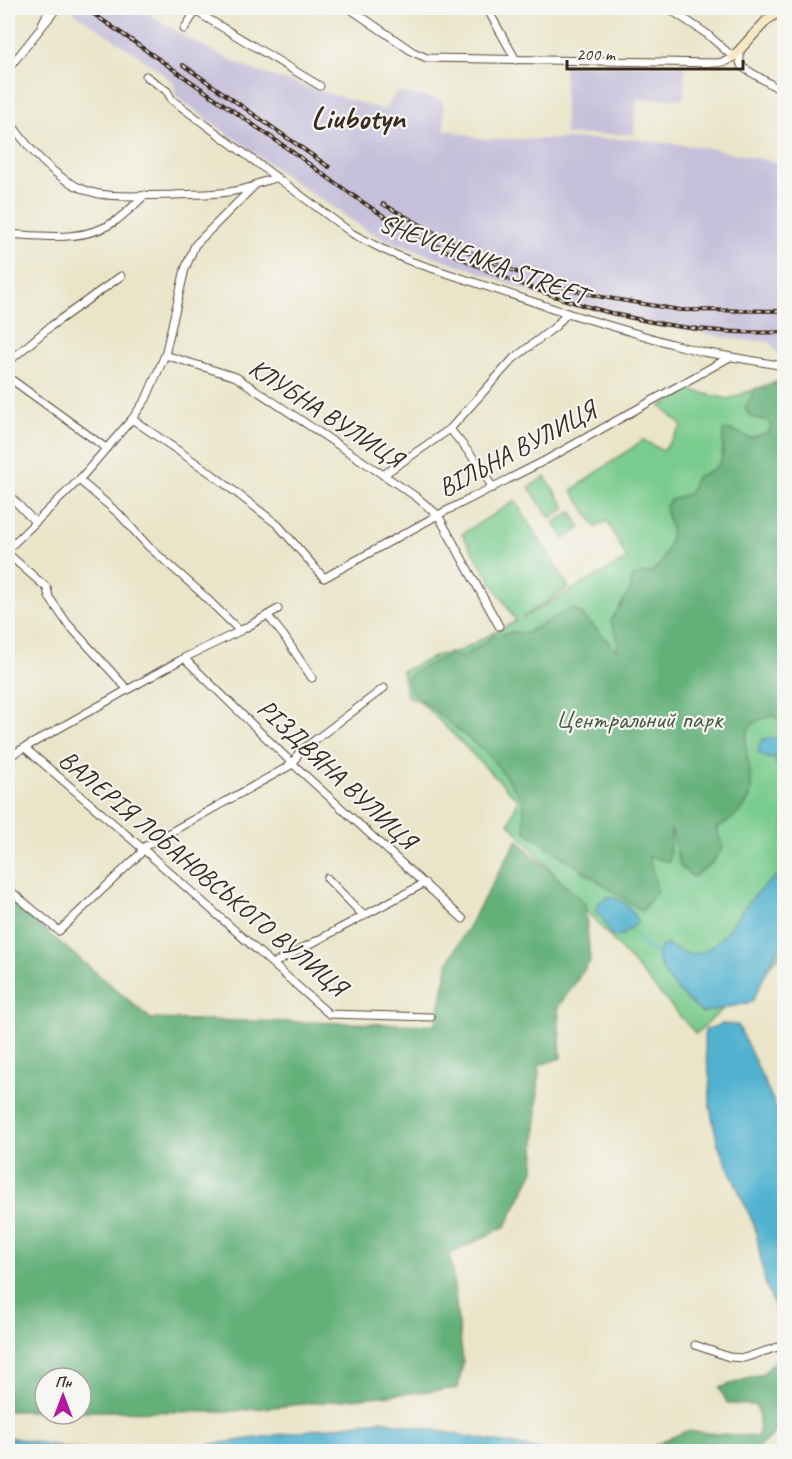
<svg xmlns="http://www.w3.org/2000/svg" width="792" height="1459" font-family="Caveat,sans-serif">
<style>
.industrial{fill:#c6c0da}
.green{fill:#7acc8e;stroke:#5a7b56;stroke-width:1.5}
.forest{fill:#63b079;stroke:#4f6d4c;stroke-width:1.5}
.water{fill:#51b2d0;stroke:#466e77;stroke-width:1.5}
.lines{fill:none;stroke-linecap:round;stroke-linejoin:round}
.stream{stroke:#51b2d0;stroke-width:1.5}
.street-casing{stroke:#554638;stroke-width:9}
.secondary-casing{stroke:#554638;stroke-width:11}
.street{stroke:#fff;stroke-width:7}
.secondary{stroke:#f7e8c3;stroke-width:9}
.rail-casing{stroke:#3b2a1e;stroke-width:4}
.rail{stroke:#f6f6f2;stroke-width:1.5;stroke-dasharray:4.5;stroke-linecap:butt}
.labels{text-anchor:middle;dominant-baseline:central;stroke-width:4.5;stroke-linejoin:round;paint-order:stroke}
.street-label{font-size:26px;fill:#3b2a1e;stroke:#f6f6f2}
.park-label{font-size:26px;fill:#4e5b40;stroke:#f6f6f2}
.district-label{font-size:32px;font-weight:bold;fill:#3b2a1e;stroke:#f6f6f2}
</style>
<rect width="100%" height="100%" fill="#f6f6f2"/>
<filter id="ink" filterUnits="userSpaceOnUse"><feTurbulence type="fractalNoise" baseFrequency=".0167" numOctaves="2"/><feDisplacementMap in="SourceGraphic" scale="12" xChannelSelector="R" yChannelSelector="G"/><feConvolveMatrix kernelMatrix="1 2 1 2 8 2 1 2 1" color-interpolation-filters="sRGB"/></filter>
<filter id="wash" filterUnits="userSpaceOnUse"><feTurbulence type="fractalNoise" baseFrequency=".008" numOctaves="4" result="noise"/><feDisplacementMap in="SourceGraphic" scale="24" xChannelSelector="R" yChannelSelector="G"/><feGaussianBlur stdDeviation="1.35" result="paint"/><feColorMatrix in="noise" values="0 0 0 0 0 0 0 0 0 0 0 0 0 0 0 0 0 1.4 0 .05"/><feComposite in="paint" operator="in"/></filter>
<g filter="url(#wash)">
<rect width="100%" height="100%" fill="#eae5c9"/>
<g class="industrial">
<polygon points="76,8 140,8 187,38 233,61 255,71 384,110 396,92 443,100 445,129 483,139 632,139 709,148 784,164 784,354 778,354 770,342 734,339 635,321 575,305 525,290 471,269 385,240 365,229 289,178 176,96 174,83 139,56 73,12"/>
<polygon points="564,65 685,65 684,99 636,99 634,134 565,135"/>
</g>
<g class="green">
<polygon points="784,379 784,952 696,1034 509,823 518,800 420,701 407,696 402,671 439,655 460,651 516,621 462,534 515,501 569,587 522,618 627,559 607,521 596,527 572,490 643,440 663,451 682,426 661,406 690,390 728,399"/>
<polygon points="545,477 566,508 550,518 529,487"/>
<polygon points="572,512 581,528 564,539 554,522"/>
</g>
<g class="forest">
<path d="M781,380H784V724L774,716C725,722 756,767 751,793C747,809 730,822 716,828L723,847L712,863L693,877L680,866L671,829L669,862L649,856L657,891L642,911L525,831L523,800L490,756L411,691L407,680L411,673L449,655L461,657L467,654L494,636L512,632L526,633L572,608L581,613L617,651L618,639L611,621L631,589L632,576L652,572L662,562L669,544L671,529L665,508L670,500L690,493L696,477C727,465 722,461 723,431L732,430L750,438L767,433L771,427L767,420C756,420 749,418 745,408L756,388C772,391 769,386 781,380Z"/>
<polygon points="517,840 585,904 590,961 558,1007 561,1058 539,1065 534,1170 506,1226 450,1254 463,1362 458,1388 225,1412 81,1411 81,1378 45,1378 45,1411 8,1411 8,899 151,1019 436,1025 449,961"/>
<polygon points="784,1354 784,1407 780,1428 754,1451 660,1451 655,1445 686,1431 758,1437 759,1419 756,1405 728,1404 719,1388 762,1374"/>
</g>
<g class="water">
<polygon points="784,738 784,774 776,765 775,757 773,756 770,759 759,753 759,746 763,739"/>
<path d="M784,870V941L775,954L752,1002L702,1013C686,999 659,976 657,953L661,947L667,945C674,948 685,955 693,954C720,951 733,919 750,901C760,890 772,879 784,870Z"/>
<path d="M608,897C624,899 633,908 637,923L622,935L612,937L602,917L596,912L599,903Z"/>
<polygon points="722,1024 738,1025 784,1124 784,1331 765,1282 755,1227 718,1145 710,1107 710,1081 704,1039 705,1030"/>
<polygon points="380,1420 546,1451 166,1451"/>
<polygon points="8,1437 86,1451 8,1451"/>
</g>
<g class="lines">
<polyline class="stream" points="637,935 640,943 657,953"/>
</g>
</g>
<g filter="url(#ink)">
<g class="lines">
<g class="street-casing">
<g id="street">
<polyline points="349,8 413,52 427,58 717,63 727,61 733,57 707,34 668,8"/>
<polyline points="489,8 489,12 516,60"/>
<polyline points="195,11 320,86"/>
<polyline points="42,24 50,8"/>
<polyline points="184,29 198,8"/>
<polyline points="740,50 740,62 742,67 784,92"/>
<polyline points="8,69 57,8"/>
<polyline points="146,76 167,91 172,100 353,234 382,249 410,261 567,313 672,344 703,352 784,366"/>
<path d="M8,119C29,150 61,187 99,194C123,198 149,195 173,195C200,194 225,195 251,187"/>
<path d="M8,234C43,236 85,243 117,220C127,212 136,204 145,195"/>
<polyline points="165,355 236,377 415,496 438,515 499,626"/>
<polyline points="8,362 51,326 121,276"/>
<polyline points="8,377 106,448"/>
<polyline points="132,419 212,474 278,525 324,578 438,515 546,460 730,357"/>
<polyline points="450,429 475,460 493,488"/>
<polyline points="383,475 450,429 513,359 556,326 567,313"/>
<polyline points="79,480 119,514 148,546 199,591 240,631"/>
<polyline points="8,494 35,522"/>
<polyline points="8,549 79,480 132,419 146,399 165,355 185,269 195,245 256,184 275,178"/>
<polyline points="8,554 47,588 49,597 67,623 128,690"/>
<polyline points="268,616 284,636 312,678"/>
<polyline points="184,658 293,764 463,919"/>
<polyline points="25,748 142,848 329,1014 431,1017"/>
<polyline points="8,757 184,658 240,631 278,609"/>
<polyline points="327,878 364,916"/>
<polyline points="8,889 59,931 140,854 142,848 293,764 299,752 384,688"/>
<polyline points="273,964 425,883"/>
<polyline points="695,1345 729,1357 744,1358 784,1345"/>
</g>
</g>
<g class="secondary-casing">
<polyline id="secondary" points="733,57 767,20 784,8"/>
</g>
<use href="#street" class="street"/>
<use href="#secondary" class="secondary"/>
<g class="rail-casing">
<g id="rail">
<path d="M85,8C155,56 224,105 294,153C327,177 360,202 395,223C511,291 650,338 784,332"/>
<polyline points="183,65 329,167"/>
<polyline points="383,204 469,252 519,273"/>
<polyline points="553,285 602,297 680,310 784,311"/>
</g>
</g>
<use href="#rail" class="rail"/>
</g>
</g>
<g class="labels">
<g class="street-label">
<text transform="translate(483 259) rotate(20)">SHEVCHENKA STREET</text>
<text transform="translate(326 413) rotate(33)">КЛУБНА ВУЛИЦЯ</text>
<text transform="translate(517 449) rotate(-28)">ВІЛЬНА ВУЛИЦЯ</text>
<text transform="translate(337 774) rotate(43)">РІЗДВЯНА ВУЛИЦЯ</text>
<text transform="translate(203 873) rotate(40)">ВАЛЕРІЯ ЛОБАНОВСЬКОГО ВУЛИЦЯ</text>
</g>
<g class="park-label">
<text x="639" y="719">Центральний парк</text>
</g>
<g class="district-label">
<text x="358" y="117">Liubotyn</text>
</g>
</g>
<rect width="792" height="1459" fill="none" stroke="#f6f6f2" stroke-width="30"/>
<g transform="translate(63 1396)"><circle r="28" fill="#f6f6f2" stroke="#aba49d" stroke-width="1.5"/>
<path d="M0-4.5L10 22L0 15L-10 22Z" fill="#b5179e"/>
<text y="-9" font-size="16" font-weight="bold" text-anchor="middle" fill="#3b2a1e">Пн</text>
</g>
<path d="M567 60v9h176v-9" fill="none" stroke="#3b2a1e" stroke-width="3"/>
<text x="576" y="60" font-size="18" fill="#3b2a1e" stroke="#f6f6f2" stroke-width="4.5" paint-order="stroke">200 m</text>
</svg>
